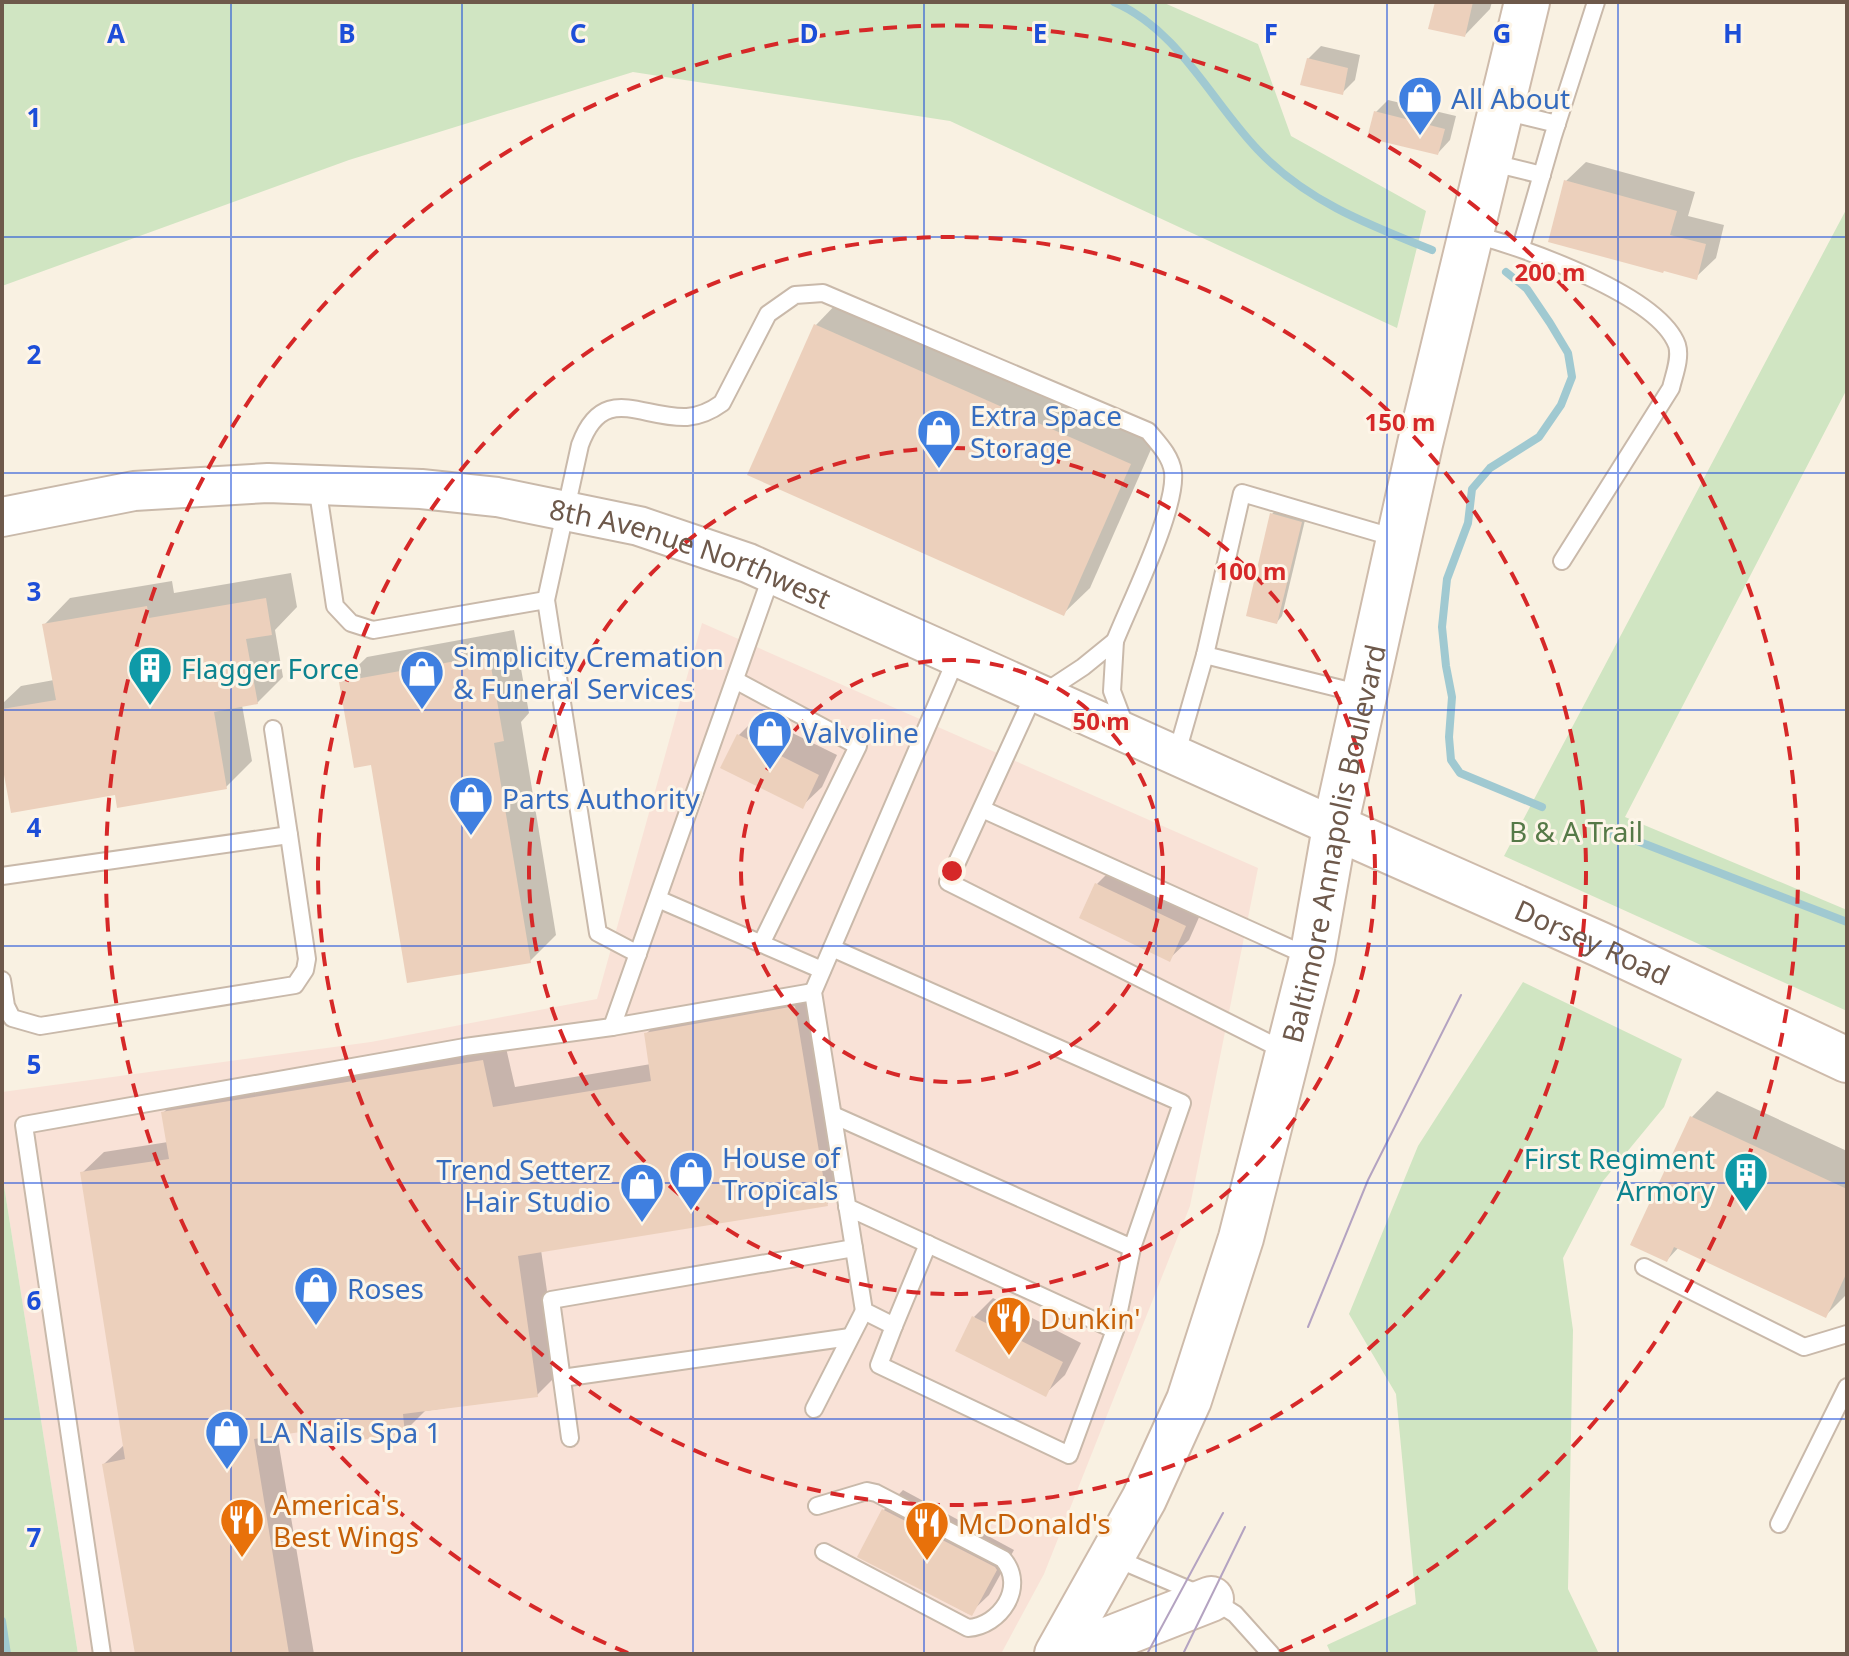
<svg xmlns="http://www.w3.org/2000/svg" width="1849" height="1656" font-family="'Noto Sans',sans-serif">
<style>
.commercial{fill:#f9e2d7}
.green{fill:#d0e5c2}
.shadow{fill:#0003}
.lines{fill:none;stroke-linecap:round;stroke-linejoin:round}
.stream{stroke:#a0c9d1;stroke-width:8}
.building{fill:#ecd0bc}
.service-casing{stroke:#c9b9aa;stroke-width:20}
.tertiary-casing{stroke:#c9b9aa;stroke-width:42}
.secondary-casing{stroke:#cebbab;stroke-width:48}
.service{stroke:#fff;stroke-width:16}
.tertiary{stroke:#fff;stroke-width:38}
.secondary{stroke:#fff;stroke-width:44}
.tram{stroke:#b4a3c1;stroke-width:2}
.grid{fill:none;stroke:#1d4ed8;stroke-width:2;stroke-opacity:0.55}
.ring{fill:none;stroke:#d62828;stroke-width:4;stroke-dasharray:14 10}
.labels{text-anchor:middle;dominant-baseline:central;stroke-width:6;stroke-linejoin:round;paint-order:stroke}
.shop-label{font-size:28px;fill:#366cbe;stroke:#fdf5e8;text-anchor:start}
.street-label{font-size:28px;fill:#6e594b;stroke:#fdf5e8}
.culture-label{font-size:28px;fill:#0d838f;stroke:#fdf5e8;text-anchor:start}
.park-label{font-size:28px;fill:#557947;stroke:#fdf5e8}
.food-label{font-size:28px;fill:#c56008;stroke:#fdf5e8;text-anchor:start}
.grid-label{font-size:26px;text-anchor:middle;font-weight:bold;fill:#1d4ed8;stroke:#fdf5e8;stroke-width:6;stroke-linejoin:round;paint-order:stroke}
.centre{fill:#d62828;stroke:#fdf5e8;stroke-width:4}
.ring-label{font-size:24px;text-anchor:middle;font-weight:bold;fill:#d62828;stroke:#fdf5e8;stroke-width:6;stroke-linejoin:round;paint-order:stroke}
</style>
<rect width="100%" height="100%" fill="#f9f1e2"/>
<polygon class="commercial" points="702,623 1258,868 1190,1206 1044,1574 1001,1654 78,1654 2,1173 2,1092 371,1042 597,999"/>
<g class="green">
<polygon points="2,2 1162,2 1258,44 1291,136 1426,211 1397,328 950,121 633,72 349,160 2,286"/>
<polygon points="1847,208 1847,389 1625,817 1847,910 1847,1011 1504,856"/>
<polygon points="1523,982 1682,1059 1664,1107 1603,1181 1563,1258 1573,1330 1568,1589 1599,1654 1331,1654 1327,1645 1416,1604 1396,1394 1349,1314 1418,1146"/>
<polygon points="2,1173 78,1654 2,1654"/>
</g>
<g class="shadow">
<polygon points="1437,2 1492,2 1490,9 1465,35"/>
<polygon points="1321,46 1360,55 1355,80 1342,93 1308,59"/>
<polygon points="1388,100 1456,116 1450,140 1438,153 1376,112"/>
<polygon points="1586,162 1695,192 1688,216 1724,225 1716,258 1696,277 1566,181"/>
<polygon points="841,299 1156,438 1090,588 1064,613 750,474 816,325"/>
<polygon points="1278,508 1306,516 1282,616 1277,622 1272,514"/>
<polygon points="291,573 297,607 275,630 283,677 257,703 242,705 252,761 226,787 116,793 2,753 2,704 21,686 54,680 45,624 70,598 172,581 174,593"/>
<polygon points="514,630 529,713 521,722 556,935 530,961 373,763 341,682 367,657"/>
<polygon points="758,716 837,755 822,787 802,806 738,736"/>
<polygon points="1116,865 1204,906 1189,940 1169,959 1097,884"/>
<polygon points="816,986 849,1182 827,1204 541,1250 559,1373 537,1395 425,1411 404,1432 328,1426 277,1434 314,1654 137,1654 104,1464 124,1445 82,1173 104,1152 168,1142 163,1113 185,1091 504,1039 515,1087 651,1064 647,1033 668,1012"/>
<polygon points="1717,1091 1847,1151 1847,1294 1825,1316 1679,1247 1667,1260 1692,1117"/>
<polygon points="993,1298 1081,1343 1065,1375 1045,1394 974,1317"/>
<polygon points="903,1490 1014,1550 989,1595 969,1614 860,1556 884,1510"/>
</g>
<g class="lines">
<g class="stream">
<path d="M1114,2C1179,30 1211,101 1258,150C1306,201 1369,225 1432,250"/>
<polyline points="1506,272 1527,289 1550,323 1568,353 1572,377 1561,405 1539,437 1490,468 1472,489 1468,523 1447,579 1442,627 1446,666 1452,697 1449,737 1451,760 1460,773 1542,807"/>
<polyline points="1607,833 1632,839 1847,922"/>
<polyline points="2,1621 7,1654"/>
</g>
</g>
<g class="building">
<polygon points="1435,2 1473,2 1465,37 1428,29"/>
<polygon points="1307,58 1348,68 1343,95 1300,85"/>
<polygon points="1374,111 1445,129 1438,155 1367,138"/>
<polygon points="1564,180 1677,211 1670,235 1706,244 1697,280 1664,271 1663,273 1548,242"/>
<polygon points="814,324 1131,464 1064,616 747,475"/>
<polygon points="1270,513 1302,522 1277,624 1246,616"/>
<polygon points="266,598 272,635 246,639 258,704 214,712 227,789 117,808 115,795 11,813 2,764 2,709 56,700 42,624 147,606 149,618"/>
<polygon points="489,655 504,741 494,743 531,963 407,983 371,765 354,768 339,682"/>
<polygon points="737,734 819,775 803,809 720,768"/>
<polygon points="1095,883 1186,926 1170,962 1079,918"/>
<polygon points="795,1006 828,1206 518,1256 538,1397 403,1414 405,1434 331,1444 327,1428 254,1439 289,1654 135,1654 102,1464 125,1459 80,1172 169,1159 161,1112 483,1060 493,1107 651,1081 644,1033"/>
<polygon points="1690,1116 1847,1189 1847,1272 1826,1318 1674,1247 1667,1262 1630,1245"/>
<polygon points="972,1316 1063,1362 1046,1397 955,1351"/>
<polygon points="882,1509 995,1567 997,1570 972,1616 857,1557"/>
</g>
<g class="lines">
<g class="service-casing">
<g id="service">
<polyline points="1504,111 1557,124"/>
<polyline points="1489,162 1542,175"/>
<path d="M1473,234C1523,248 1658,294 1677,345C1681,358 1674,375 1671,388L1562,561"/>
<polyline points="1521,247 1553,136 1596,2"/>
<polyline points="317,485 335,606 351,623 373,630 546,600"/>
<polyline points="772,574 612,1027 813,992"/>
<polyline points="1205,655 1362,694"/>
<polyline points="735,680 858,746 761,944"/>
<polyline points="1035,692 948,882 1285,1051"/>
<polyline points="1042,694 1083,667 1115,641 1112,691 1126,728"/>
<polyline points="1176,756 1205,655 1242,493 1399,539"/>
<polyline points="982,809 1310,957"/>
<polyline points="2,876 289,835 273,729"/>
<polyline points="658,899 822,970"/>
<polyline points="832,948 1182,1103 1132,1248 833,1115"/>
<path d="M638,954L598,933L546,600L580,445C603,382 641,419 687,417C700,416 711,411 722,403L768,314L795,295L823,293L1148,431C1158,443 1171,456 1173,472C1177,509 1130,603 1115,641"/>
<polyline points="2,980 6,1006 12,1018 40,1026 295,985 305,970 307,959 289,835"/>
<polyline points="847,1207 1115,1330 1069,1455 879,1365 894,1326 864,1311 813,992 957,657"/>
<polyline points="1644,1267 1804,1347 1847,1334"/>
<polyline points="894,1326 928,1244"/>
<polyline points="1115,1330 1132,1248"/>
<polyline points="562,1378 850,1337"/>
<polyline points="814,1409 864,1311"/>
<polyline points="570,1438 551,1300 854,1248"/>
<path d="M817,1506L867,1491L876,1493L1003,1559C1027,1587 1000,1626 968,1628L824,1552"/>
<polyline points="1779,1524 1847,1387"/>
<polyline points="1115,1558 1211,1599 1235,1614 1271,1654"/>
<polyline points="102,1654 24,1125 465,1047 612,1027"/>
</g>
</g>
<g class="tertiary-casing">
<g id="tertiary">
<path id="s1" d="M2,517L134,491L268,483L421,489L497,497L639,526L748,563L1335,827"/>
</g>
</g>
<g class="secondary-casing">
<g id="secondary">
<path id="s2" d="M1335,827L1599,944L1847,1060"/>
<path id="s3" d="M1057,1654L1144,1499L1189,1400L1241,1238L1312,958L1335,827L1420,444L1527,2"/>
<polyline points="1071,1654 1211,1599"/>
</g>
</g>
<use href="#service" class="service"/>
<use href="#tertiary" class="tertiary"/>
<use href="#secondary" class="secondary"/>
<g class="tram">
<polyline points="1308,1327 1368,1180 1461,995"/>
<polyline points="1147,1654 1223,1513"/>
<polyline points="1183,1654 1245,1527"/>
</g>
</g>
<path class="grid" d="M231,2V1654M462,2V1654M693,2V1654M924,2V1654M1156,2V1654M1387,2V1654M1618,2V1654M2,237H1847M2,473H1847M2,710H1847M2,946H1847M2,1183H1847M2,1419H1847"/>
<g class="ring">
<circle cx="952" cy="871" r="211"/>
<circle cx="952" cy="871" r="423"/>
<circle cx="952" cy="871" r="634"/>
<path d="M628 1653A846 846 0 1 1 1276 1653"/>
</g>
<defs>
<g id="shop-pin" transform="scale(2.3)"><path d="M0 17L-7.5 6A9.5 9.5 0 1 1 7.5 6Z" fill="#3f7fe0" stroke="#fdf5e8"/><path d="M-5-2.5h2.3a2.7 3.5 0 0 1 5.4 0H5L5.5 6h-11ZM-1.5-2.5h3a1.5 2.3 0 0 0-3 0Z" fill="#fff"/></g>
<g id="building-pin" transform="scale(2.3)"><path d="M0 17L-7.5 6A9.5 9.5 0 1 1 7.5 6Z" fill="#0f9aa8" stroke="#fdf5e8"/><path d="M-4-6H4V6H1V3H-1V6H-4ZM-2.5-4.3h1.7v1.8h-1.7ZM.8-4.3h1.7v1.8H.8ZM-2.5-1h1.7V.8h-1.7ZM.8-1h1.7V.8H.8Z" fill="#fff"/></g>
<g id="restaurant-pin" transform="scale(2.3)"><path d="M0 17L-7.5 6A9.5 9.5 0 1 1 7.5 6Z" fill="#e8710a" stroke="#fdf5e8"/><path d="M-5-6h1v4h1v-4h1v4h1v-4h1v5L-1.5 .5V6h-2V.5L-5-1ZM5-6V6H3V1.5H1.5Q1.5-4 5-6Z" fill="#fff"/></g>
</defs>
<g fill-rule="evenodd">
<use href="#shop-pin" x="1420" y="98"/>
<use href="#shop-pin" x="939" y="431"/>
<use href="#building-pin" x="150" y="668"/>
<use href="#shop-pin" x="422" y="672"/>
<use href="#shop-pin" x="770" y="732"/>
<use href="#shop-pin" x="471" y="798"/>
<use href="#shop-pin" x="691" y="1173"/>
<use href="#building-pin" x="1746" y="1174"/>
<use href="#shop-pin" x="642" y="1185"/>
<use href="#shop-pin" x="316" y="1288"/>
<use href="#restaurant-pin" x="1009" y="1318"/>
<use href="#shop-pin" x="227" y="1432"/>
<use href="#restaurant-pin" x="242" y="1520"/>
<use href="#restaurant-pin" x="927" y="1523"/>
</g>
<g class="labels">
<g class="shop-label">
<text x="1451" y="98">All About</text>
<text x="970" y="415">Extra Space<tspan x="970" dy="32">Storage</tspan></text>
<text x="453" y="656">Simplicity Cremation<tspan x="453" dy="32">&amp; Funeral Services</tspan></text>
<text x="801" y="732">Valvoline</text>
<text x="502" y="798">Parts Authority</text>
<text x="722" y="1157">House of<tspan x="722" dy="32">Tropicals</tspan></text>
<text x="611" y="1169" text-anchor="end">Trend Setterz<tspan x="611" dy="32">Hair Studio</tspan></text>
<text x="347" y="1288">Roses</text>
<text x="258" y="1432">LA Nails Spa 1</text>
</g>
<g class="street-label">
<text stroke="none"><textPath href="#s1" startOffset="700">8th Avenue Northwest</textPath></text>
<text stroke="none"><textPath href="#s3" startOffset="862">Baltimore Annapolis Boulevard</textPath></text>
<text stroke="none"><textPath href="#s2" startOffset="282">Dorsey Road</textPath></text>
</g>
<g class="culture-label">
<text x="181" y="668">Flagger Force</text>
<text x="1715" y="1158" text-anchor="end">First Regiment<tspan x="1715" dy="32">Armory</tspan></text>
</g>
<g class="park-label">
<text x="1576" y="831">B &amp; A Trail</text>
</g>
<g class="food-label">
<text x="1040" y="1318">Dunkin'</text>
<text x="273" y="1504">America's<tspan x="273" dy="32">Best Wings</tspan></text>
<text x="958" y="1523">McDonald's</text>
</g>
</g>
<g class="grid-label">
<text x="116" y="43">A</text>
<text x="347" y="43">B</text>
<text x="578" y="43">C</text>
<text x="809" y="43">D</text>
<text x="1040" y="43">E</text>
<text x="1271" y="43">F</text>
<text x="1502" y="43">G</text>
<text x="1733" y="43">H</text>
<text x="34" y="127">1</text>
<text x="34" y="364">2</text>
<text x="34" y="601">3</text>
<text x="34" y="837">4</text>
<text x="34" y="1074">5</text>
<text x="34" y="1310">6</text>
<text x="34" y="1547">7</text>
</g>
<circle cx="952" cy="871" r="12" class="centre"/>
<g class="ring-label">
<text x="1550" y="281">200 m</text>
<text x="1400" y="431">150 m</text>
<text x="1251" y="580">100 m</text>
<text x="1101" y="730">50 m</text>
</g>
<rect width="1849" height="1656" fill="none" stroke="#6e594b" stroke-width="8"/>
</svg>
